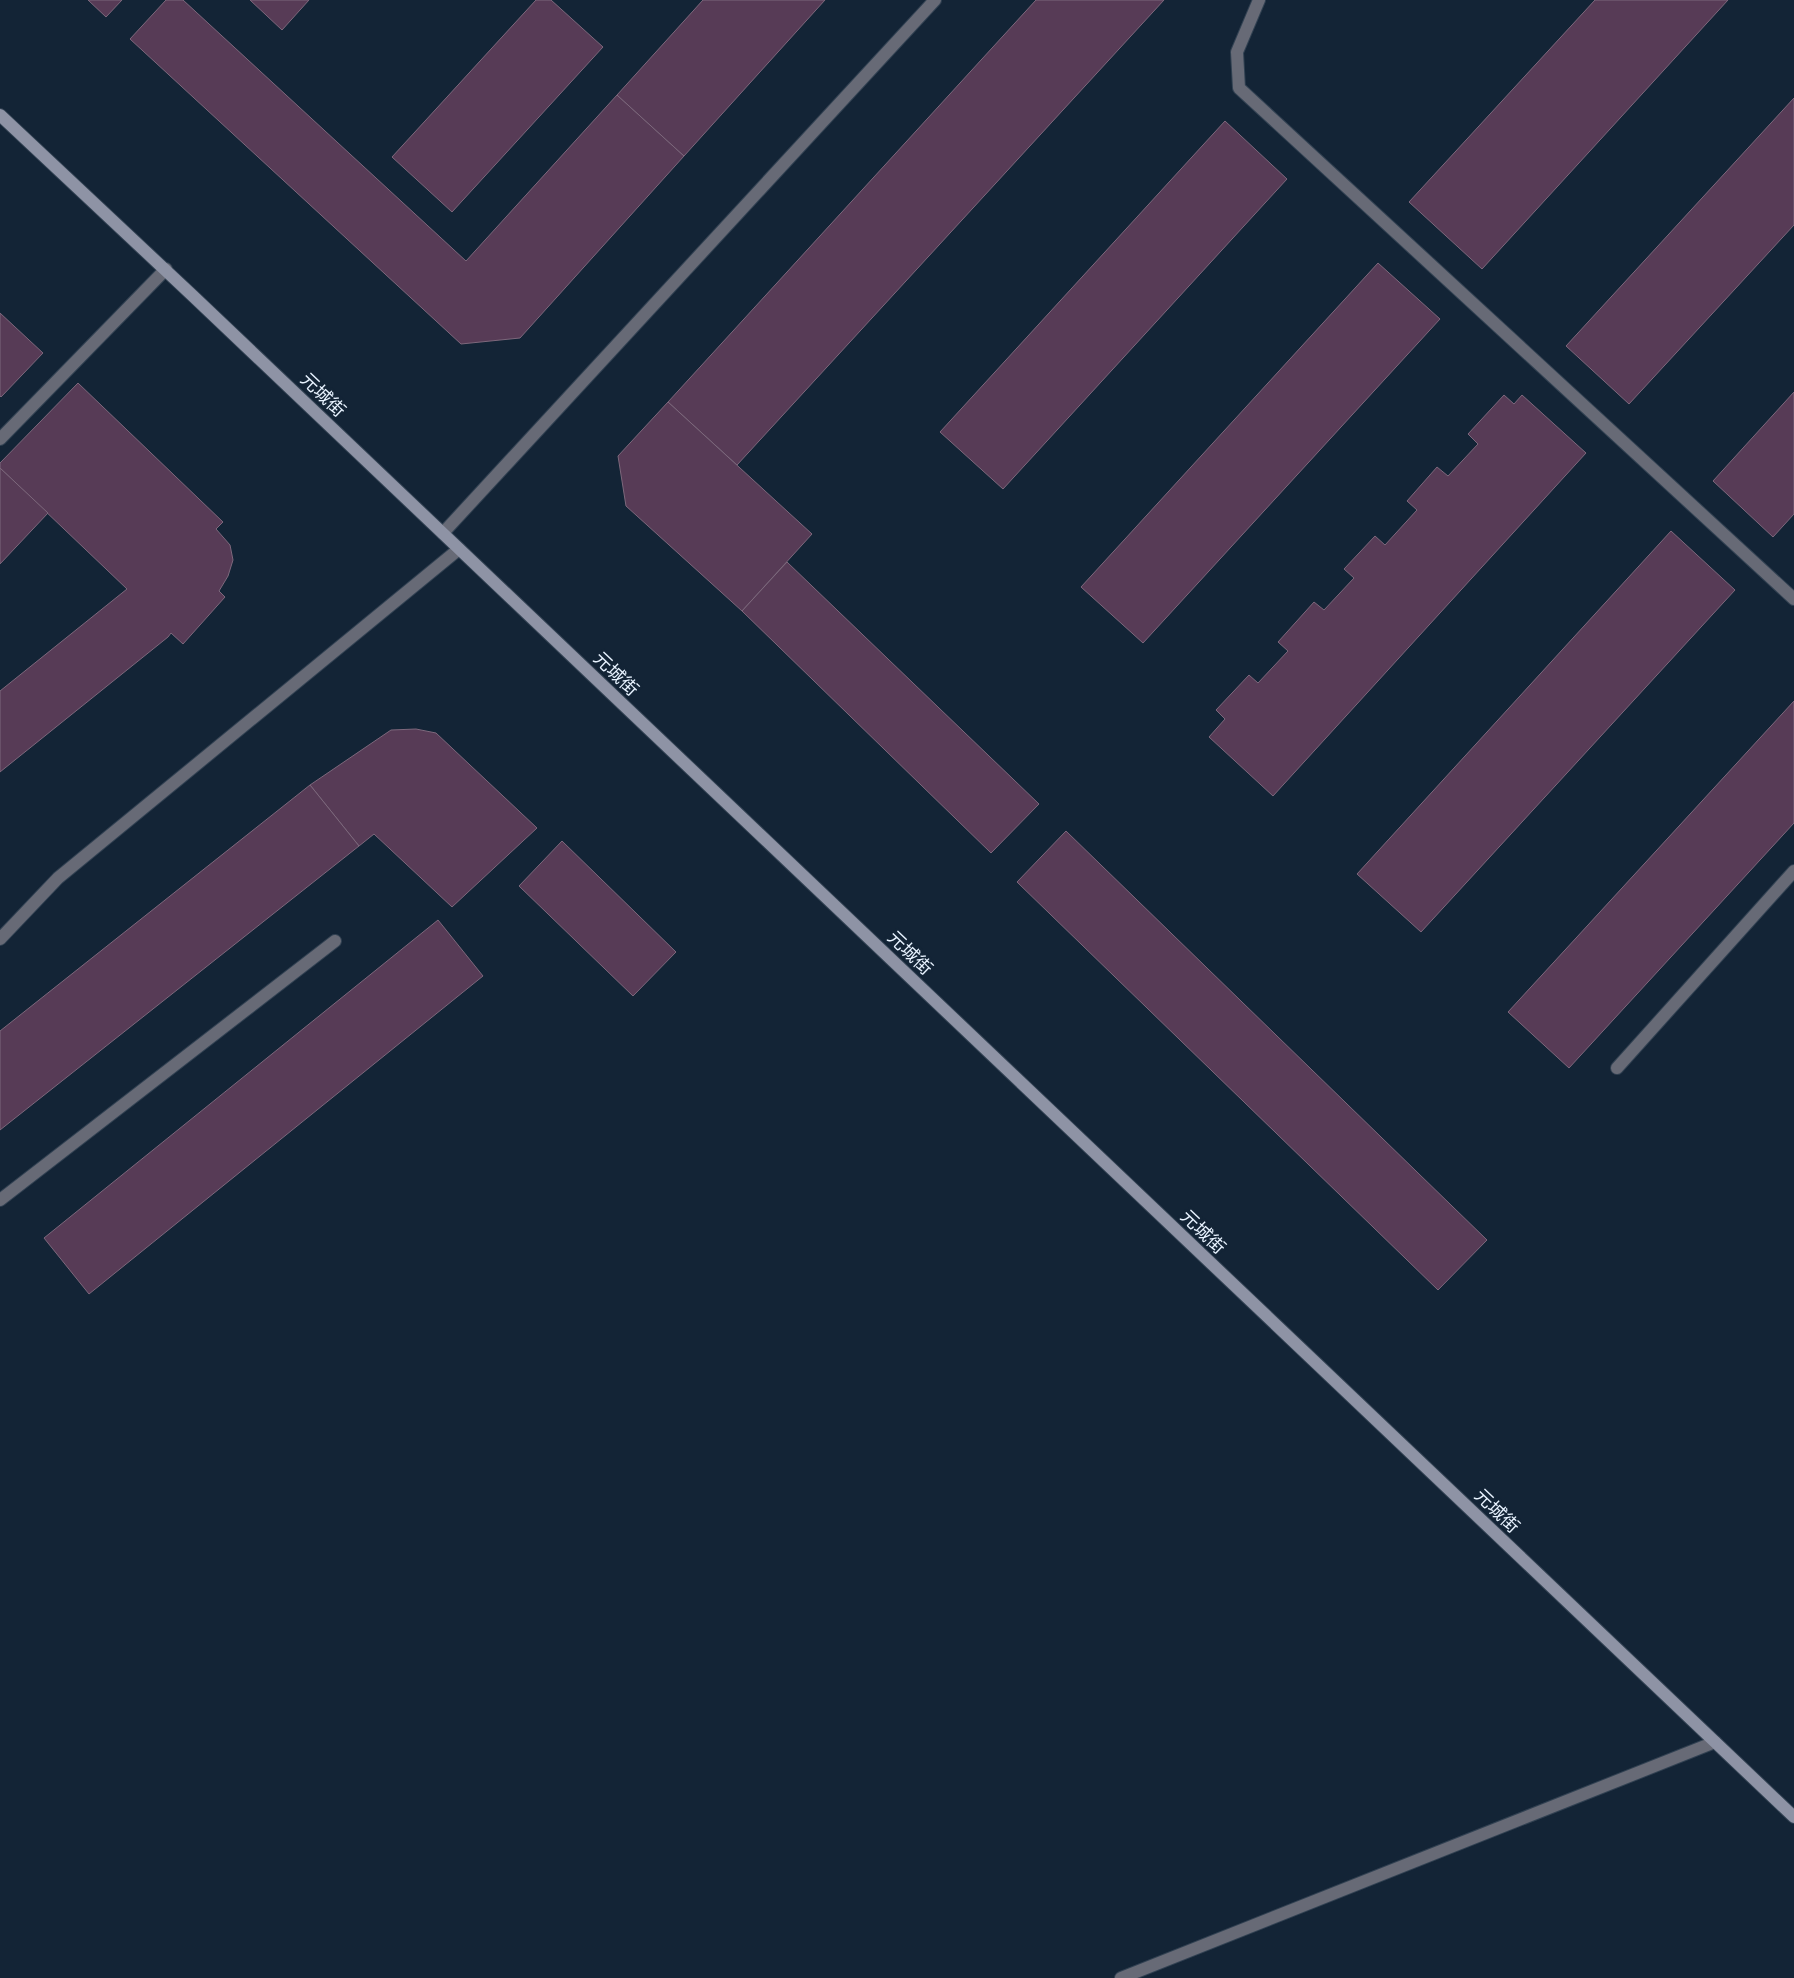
<svg xmlns="http://www.w3.org/2000/svg" width="1794" height="1978" font-family="Jost,'Noto Sans SC',sans-serif">
<style>
.building{fill:#573b56;stroke:#7d687c}
.lines{fill:none;stroke-linecap:round;stroke-linejoin:round}
.lane-casing{stroke:#314152;stroke-width:14}
.street-casing{stroke:#314152;stroke-width:14}
.secondary-casing{stroke:#314152;stroke-width:14}
.lane{stroke:#676a76;stroke-width:12}
.street{stroke:#676a76;stroke-width:12}
.secondary{stroke:#8e93a5;stroke-width:12}
.labels{text-anchor:middle;dominant-baseline:central;stroke-width:5;stroke-linejoin:round;paint-order:stroke}
.street-label{font-size:18px;fill:#e8f3ff;stroke:#132436}
</style>
<rect width="100%" height="100%" fill="#132436"/>
<g class="building">
<polygon points="88,0 122,0 106,17"/>
<polygon points="166,0 183,0 466,261 617,95 684,156 520,338 461,344 130,39"/>
<polygon points="250,0 309,0 282,30"/>
<polygon points="536,0 551,0 603,47 452,212 392,157"/>
<polygon points="703,0 825,0 684,156 617,95"/>
<polygon points="1036,0 1164,0 737,465 668,402"/>
<polygon points="1595,0 1728,0 1482,269 1409,202"/>
<polygon points="1794,98 1794,225 1629,404 1566,346"/>
<polygon points="1225,121 1287,179 1003,489 940,432"/>
<polygon points="1378,263 1440,319 1143,643 1081,587"/>
<polygon points="0,313 43,353 1,397 0,396"/>
<polygon points="78,383 223,522 216,529 230,545 233,560 228,576 219,591 225,597 183,644 171,633 168,637 0,772 0,691 127,589 0,468 0,463"/>
<polygon points="1794,392 1794,514 1773,537 1713,481"/>
<polygon points="1504,395 1514,404 1522,395 1586,453 1273,796 1209,737 1225,719 1216,710 1249,675 1258,683 1288,651 1278,642 1314,602 1324,610 1354,578 1344,569 1375,536 1385,545 1417,510 1407,501 1437,467 1448,476 1478,444 1468,434"/>
<polygon points="668,402 812,534 742,611 626,506 618,456"/>
<polygon points="0,468 48,513 0,564"/>
<polygon points="1671,531 1735,590 1421,932 1357,874"/>
<polygon points="787,562 1039,804 991,853 742,611"/>
<polygon points="1794,701 1794,823 1569,1068 1508,1012"/>
<polygon points="416,729 436,733 537,828 452,907 374,834 359,846 310,785 391,730"/>
<polygon points="310,785 359,846 0,1130 0,1031"/>
<polygon points="1066,831 1487,1240 1438,1290 1017,882"/>
<polygon points="562,841 676,952 633,996 519,886"/>
<polygon points="438,920 483,976 89,1294 44,1238"/>
</g>
<g class="lines">
<g class="lane-casing">
<g id="lane">
<polyline points="1259,0 1237,52 1239,88 1794,599"/>
<polyline points="0,439 166,269"/>
<polyline points="0,939 58,878 459,549"/>
<polyline points="1617,1068 1794,871"/>
<polyline points="0,1200 335,941"/>
</g>
</g>
<g class="street-casing">
<g id="street">
<polyline points="443,533 935,0"/>
<polyline points="1121,1978 1715,1742"/>
</g>
</g>
<g class="secondary-casing">
<polyline id="secondary" points="0,115 193,296 1794,1817"/>
</g>
<use href="#lane" class="lane"/>
<use href="#street" class="street"/>
<use href="#secondary" class="secondary"/>
</g>
<g class="labels">
<g class="street-label">
<text transform="translate(323 395) rotate(44)">元城街</text>
<text transform="translate(616 674) rotate(44)">元城街</text>
<text transform="translate(910 953) rotate(44)">元城街</text>
<text transform="translate(1203 1232) rotate(44)">元城街</text>
<text transform="translate(1497 1511) rotate(44)">元城街</text>
</g>
</g>
</svg>
